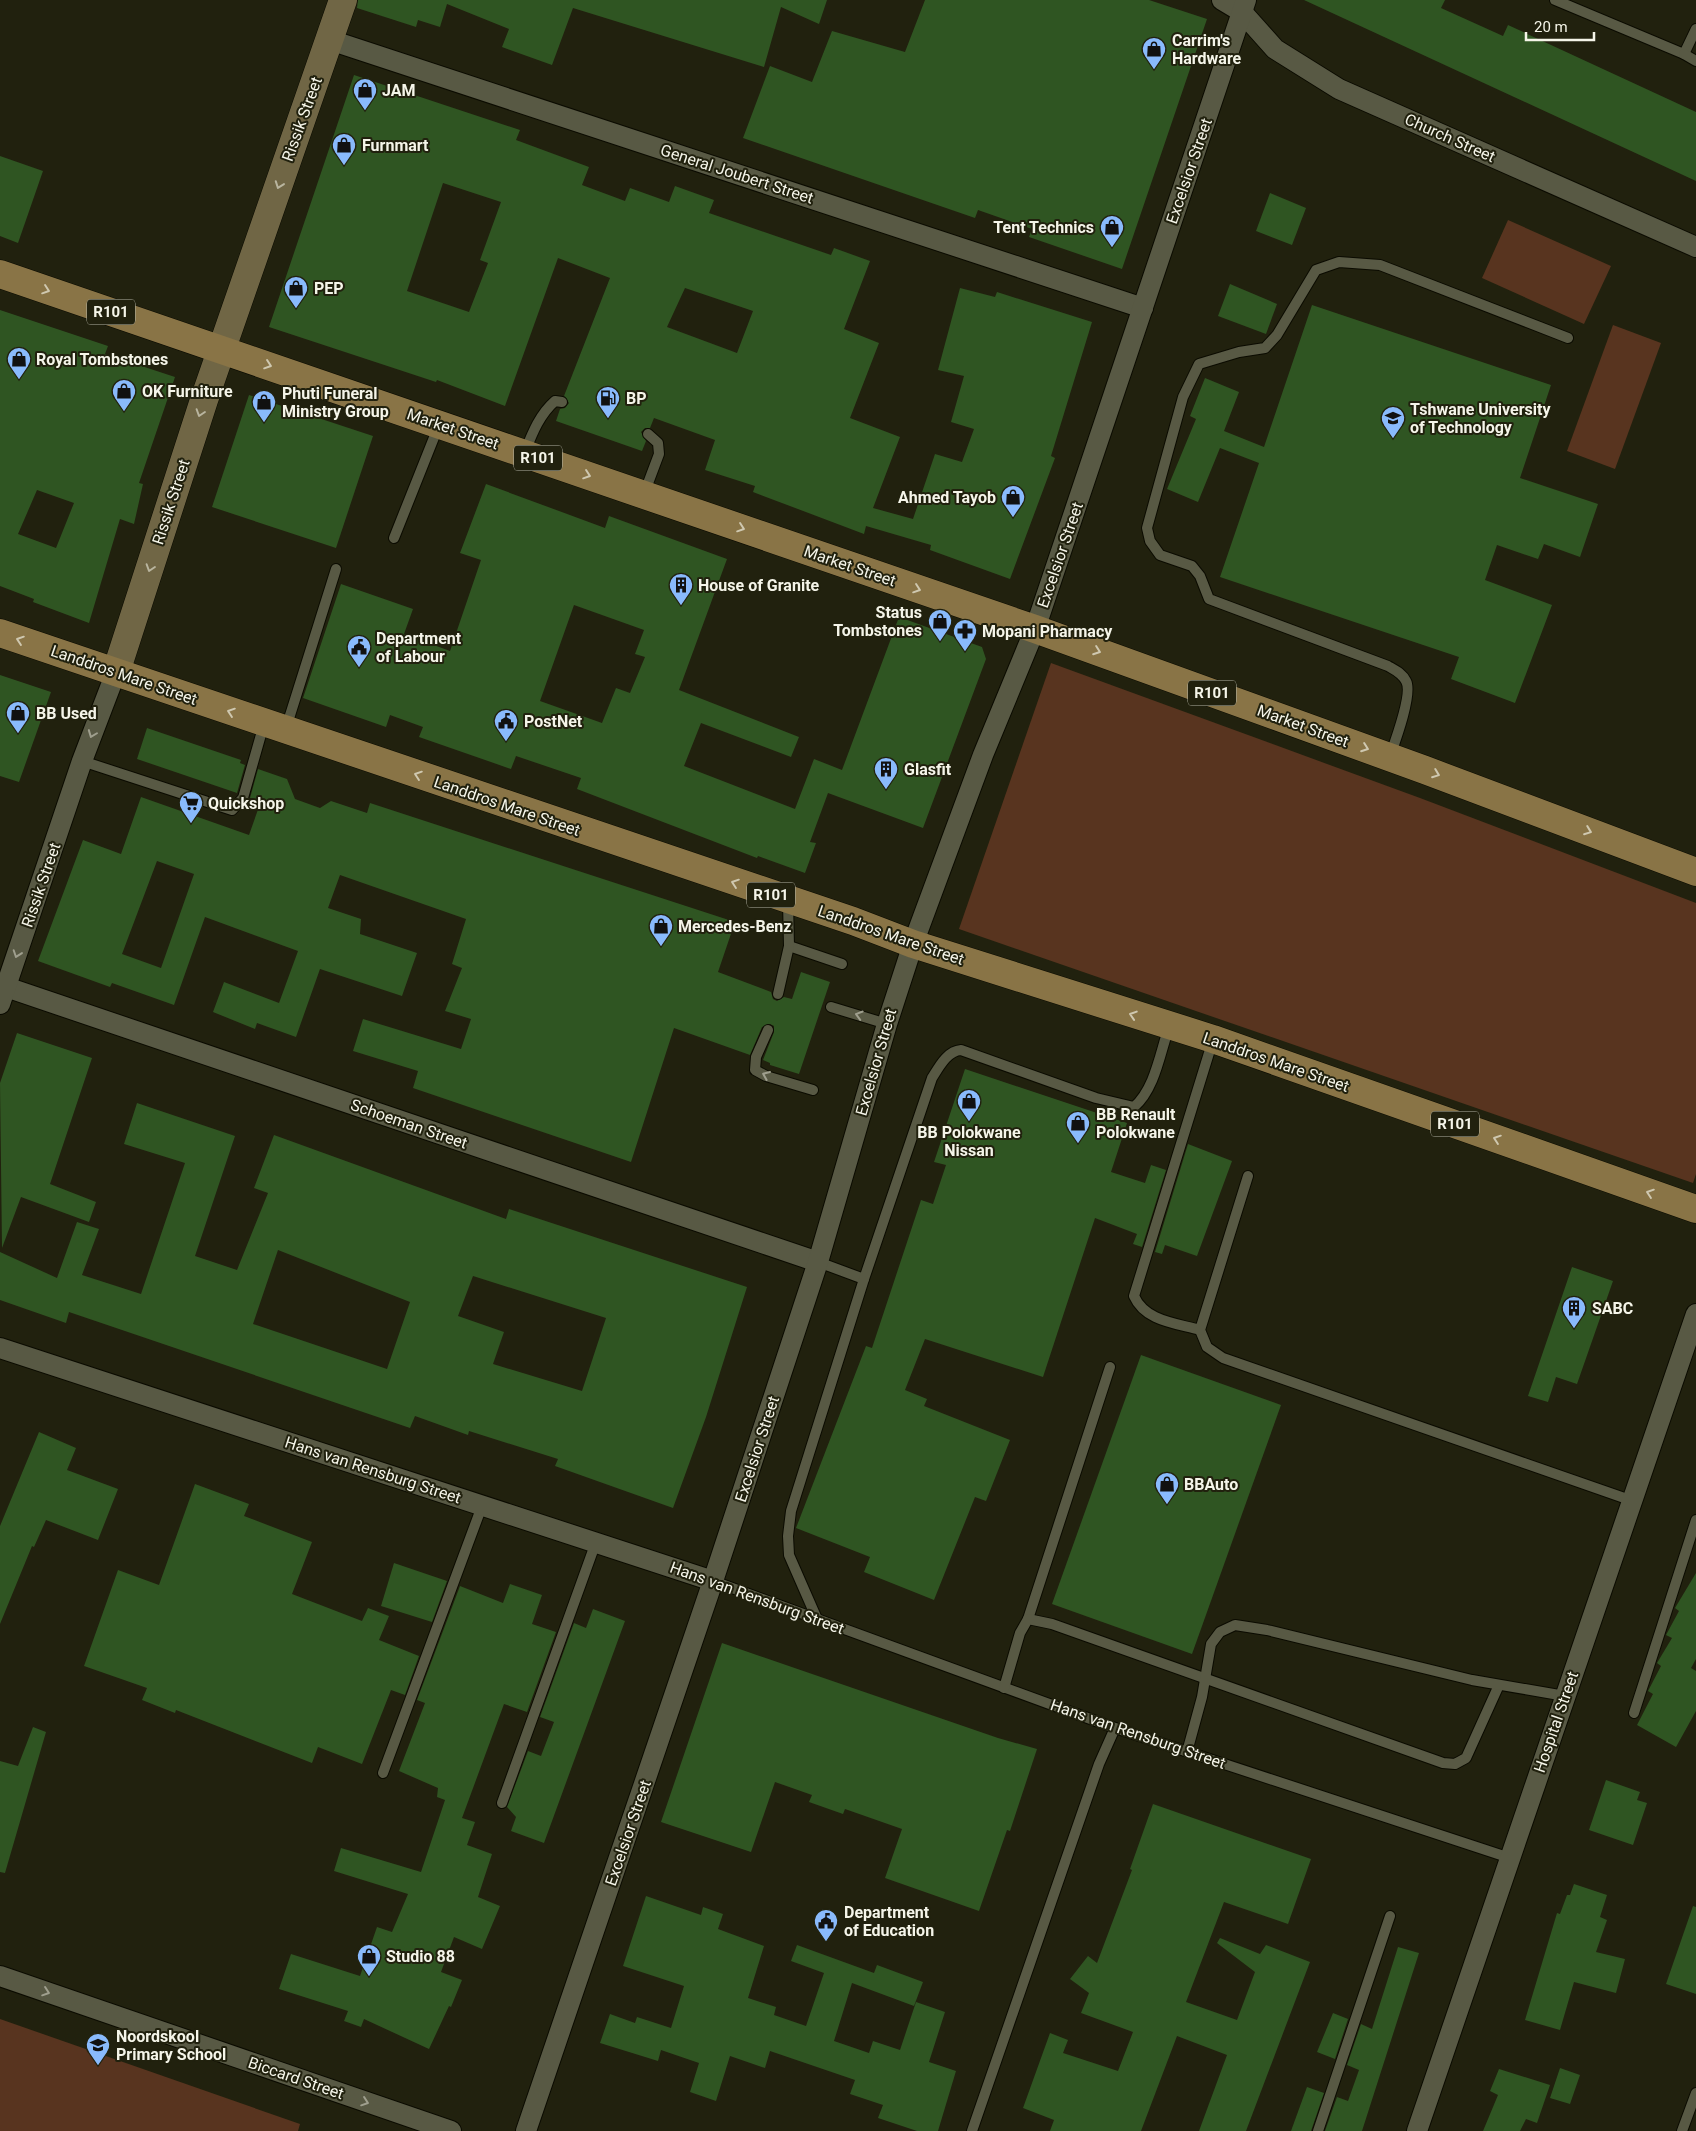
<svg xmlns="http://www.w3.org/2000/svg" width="1696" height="2131" font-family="Roboto,sans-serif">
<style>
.green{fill:#58341f}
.building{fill:#2f5522;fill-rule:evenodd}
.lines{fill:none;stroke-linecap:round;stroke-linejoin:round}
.lane-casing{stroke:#0b0b00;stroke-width:12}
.street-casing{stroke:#0b0b00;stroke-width:22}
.secondary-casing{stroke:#0b0b00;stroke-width:29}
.primary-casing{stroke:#0b0b00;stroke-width:29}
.lane{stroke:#585944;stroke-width:10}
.street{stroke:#585944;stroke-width:20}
.secondary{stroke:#706645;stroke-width:28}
.primary{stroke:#897446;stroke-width:28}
.oneway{stroke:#b9b59f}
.oneway2{stroke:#cfc8b0}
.oneway3{stroke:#9f9f8e}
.labels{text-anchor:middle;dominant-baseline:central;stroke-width:4;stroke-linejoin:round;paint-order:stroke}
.shield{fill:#21210e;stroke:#b5b5a7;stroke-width:1}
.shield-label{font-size:15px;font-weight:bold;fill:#f5f5e9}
.poi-label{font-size:16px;font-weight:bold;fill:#f5f5e9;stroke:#21210e;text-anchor:start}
.street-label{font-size:16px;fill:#f5f5e9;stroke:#21210e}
</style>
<rect width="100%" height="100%" fill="#21210e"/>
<g class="green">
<polygon points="1508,220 1611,266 1584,324 1482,278"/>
<polygon points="1613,325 1661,343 1615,469 1567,451"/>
<polygon points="1051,663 1420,798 1696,903 1696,1174 1693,1183 959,929"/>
<polygon points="0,2019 300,2124 298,2131 0,2131"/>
</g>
<g class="building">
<polygon points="358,0 827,0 819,24 781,7 764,67 573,8 552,65 502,47 509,29 447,4 440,27 418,20 416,27 357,8"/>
<polygon points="925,0 1149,0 1207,19 1122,269 1029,237 1032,229 978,210 975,218 743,138 770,66 812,82 832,31 905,52"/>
<polygon points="1304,0 1445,0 1441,8 1503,36 1508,25 1696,112 1696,181"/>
<path d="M354,75L520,130L516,140L589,167L582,185L625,201L630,188L669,202L675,186L714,200L709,213L831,255L834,248L870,261L844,329L879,343L850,418L900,437L873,508L913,519L935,454L962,462L974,429L951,422L964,376L938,370L960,288L995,297L997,292L1092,322L1051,456L1055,458L1010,579L930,550L931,545L866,526L864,534L753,492L755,486L705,470L715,440L654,418L650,428H645L641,432L646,441L642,451L556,421L560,409L565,408L569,403L564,396L610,278L558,258L505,406L437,380L436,382L269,327ZM443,183L501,202L480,260L488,263L469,312L407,291ZM685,288L753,311L737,353L667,327Z"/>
<polygon points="0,156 43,171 18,243 0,236"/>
<polygon points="1270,193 1306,208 1292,245 1256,231"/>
<polygon points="1230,284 1277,304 1266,334 1218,316"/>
<polygon points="1312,305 1551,385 1520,478 1598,504 1580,557 1544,544 1538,559 1497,545 1485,580 1552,605 1515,703 1451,679 1459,657 1220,577 1259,463 1220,448 1198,502 1167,489 1196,419 1190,416 1205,378 1239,392 1224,431 1264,447"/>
<path d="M0,310L108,346L105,354L175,377L139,483L143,484L134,524L120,519L89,623L33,602L34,599L0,586ZM37,490L74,503L56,548L18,534Z"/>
<polygon points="249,395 373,436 336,548 212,507"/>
<path d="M486,484L605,528L609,516L727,559L679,690L799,737L791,757L701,723L684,766L795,809L814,759L842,770L899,617L982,647L986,659L923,828L828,793L810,842L816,843L805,873L758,856L757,858L577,789L581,778L516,756L511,769L419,737L423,727L390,715L386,727L303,698L341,584L413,609L404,634L450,651L481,560L460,553ZM574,605L644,630L635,654L645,657L630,693L616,688L602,723L540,701Z"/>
<polygon points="0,675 51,692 19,782 0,776"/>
<polygon points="147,728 241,760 240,763 245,765 237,793 137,759"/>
<path d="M258,769L287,779L295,799L320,808L331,801L367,813L370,803L735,922L718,972L771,992L773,999L777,1001L784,997L792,999L801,972L830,982L799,1074L770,1065V1063L763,1060L774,1032V1026L770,1024L762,1027L750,1055L674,1028L631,1162L413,1088L418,1071L353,1051L363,1019L461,1049L471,1019L445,1011L462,968L452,964L466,919L340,875L328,908L361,919L360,934L417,953L402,996L320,969L296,1037L257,1023L255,1029L213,1012L224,982L279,1003L298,951L205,917L174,1005L112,983L110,987L38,961L83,840L121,854L141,797L249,835L261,801L250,798ZM157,861L194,874L161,968L122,954Z"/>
<polygon points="17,1033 92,1058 50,1184 96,1202 89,1222 21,1197 2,1248 0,1083"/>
<polygon points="965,1069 1127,1123 1111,1172 1145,1183 1151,1165 1166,1170 1142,1247 1133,1244 1137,1234 1095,1218 1043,1377 925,1339 905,1390 927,1399 924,1406 1010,1440 986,1501 975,1497 934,1600 864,1572 870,1557 796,1528 866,1346 872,1348 921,1200 933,1204 946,1165 934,1162"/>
<path d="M137,1103L235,1136L195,1256L237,1270L268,1193L254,1188L274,1135L506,1219L509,1209L747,1287L706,1417L673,1508L555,1466L558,1459L469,1431L468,1435L415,1416L410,1428L69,1312L66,1323L0,1300V1252L57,1278L77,1222L99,1229L82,1275L141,1294L185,1163L124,1144ZM278,1250L410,1302L387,1369L253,1324ZM473,1276L606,1318L582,1391L493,1364L504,1332L458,1316Z"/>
<polygon points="1188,1144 1232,1161 1197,1256 1165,1245 1162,1254 1155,1252"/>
<polygon points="1572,1267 1613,1281 1577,1384 1556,1377 1548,1402 1528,1396"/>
<polygon points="1141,1355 1281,1405 1192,1654 1052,1604"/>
<polygon points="39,1432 76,1448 67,1470 118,1489 98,1540 46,1520 34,1547 32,1546 0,1624 0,1526"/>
<polygon points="195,1484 249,1504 244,1516 312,1542 292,1594 362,1621 368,1608 389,1616 379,1640 419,1656 405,1695 391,1690 362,1764 318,1747 312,1763 176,1710 175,1713 142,1700 147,1688 84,1666 118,1570 159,1585"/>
<polygon points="394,1563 447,1581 432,1622 381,1606"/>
<polygon points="1696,1573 1696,1659 1691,1668 1696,1671 1696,1711 1676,1747 1637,1725 1653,1694 1648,1691 1661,1666 1657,1663 1672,1638 1666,1635 1679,1611 1675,1608"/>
<polygon points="510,1584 542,1595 532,1624 556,1632 527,1712 504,1704 462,1818 475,1822 467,1845 492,1854 478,1897 500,1906 482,1949 454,1937 441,1972 462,1980 451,2007 449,2006 429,2049 364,2019 361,2027 344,2021 348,2011 279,1989 291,1954 360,1976 377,1927 392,1932 408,1894 334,1871 341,1848 421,1872 445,1800 437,1797 438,1788 399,1771 425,1703 417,1700 460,1586 503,1603"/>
<polygon points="593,1609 625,1621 544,1843 511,1831 516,1817 507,1807 528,1751 541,1756 554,1722 540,1717 574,1623 586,1628"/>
<polygon points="722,1643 998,1738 1037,1749 1010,1831 1007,1830 979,1911 885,1878 902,1829 845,1809 843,1814 809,1802 812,1795 775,1782 751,1852 661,1822"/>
<polygon points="33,1727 46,1732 5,1873 0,1872 0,1761 18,1766"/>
<polygon points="1606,1780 1640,1792 1637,1800 1647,1803 1633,1845 1589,1830"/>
<polygon points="1153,1804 1311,1859 1288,1924 1224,1902 1186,2002 1237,2020 1255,1972 1217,1943 1220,1938 1260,1954 1266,1945 1310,1962 1246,2131 1199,2131 1227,2055 1177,2036 1141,2131 1050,2131 1054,2120 1023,2108 1050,2033 1068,2040 1063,2053 1118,2071 1133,2032 1081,2013 1089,1993 1070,1979 1088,1956 1097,1963 1132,1870 1130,1869"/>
<polygon points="1574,1884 1607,1895 1600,1917 1607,1920 1596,1952 1625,1959 1616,1993 1574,1982 1560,2030 1525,2020 1557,1913 1560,1914 1567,1895 1570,1895"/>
<polygon points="646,1896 701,1915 703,1907 723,1914 718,1929 764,1946 748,1998 776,2007 774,2015 806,2026 824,1973 791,1961 797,1945 874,1973 877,1965 923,1982 914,2006 852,1983 834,2041 869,2053 873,2041 900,2050 916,2002 945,2012 929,2062 956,2071 938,2131 917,2131 878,2118 883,2105 850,2094 855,2080 770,2051 765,2068 730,2056 716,2101 690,2092 699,2063 661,2050 658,2061 600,2043 610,2014 635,2023 637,2017 671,2028 684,1986 623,1966"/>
<polygon points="1693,1906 1696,1907 1696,1994 1666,1984"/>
<polygon points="1398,1947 1419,1953 1362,2131 1325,2131 1337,2097 1348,2101 1359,2070 1347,2065 1361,2024 1372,2029"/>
<polygon points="1333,2013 1348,2019 1335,2059 1317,2052"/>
<polygon points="1560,2068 1580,2075 1570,2104 1550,2098"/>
<polygon points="1499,2069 1550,2085 1537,2123 1526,2119 1520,2131 1483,2131 1498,2095 1490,2091"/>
<polygon points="1307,2087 1324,2093 1311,2131 1291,2131"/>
</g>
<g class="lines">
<g class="lane-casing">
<g id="lane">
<polyline points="1555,0 1684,54 1696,29"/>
<polyline points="1684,54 1696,61"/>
<path d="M524,454C532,434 539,415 555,401L562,402"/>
<polyline points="644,494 659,454 658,443 648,434"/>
<polyline points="394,538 439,425"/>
<polyline points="286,728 336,569"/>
<path d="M1390,756C1395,742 1413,693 1406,681C1402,673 1395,670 1388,666L1209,599L1200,576L1192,566L1160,555L1150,541L1147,528L1183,397L1199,364L1239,352L1265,348L1277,335L1316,270L1339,262L1380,265L1568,338"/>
<polyline points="82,761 232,810 243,798 264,724"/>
<polyline points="789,946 842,964"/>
<polyline points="778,994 789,946 788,902"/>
<polyline points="831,1007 887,1024"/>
<polyline points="768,1030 756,1057 755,1070 766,1076 813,1090"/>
<polyline points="1248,1176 1200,1330 1207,1347 1223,1358 1633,1501"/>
<polyline points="818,1262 864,1279"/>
<path d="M1200,1330C1175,1323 1145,1321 1134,1296L1213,1040"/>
<polyline points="713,1581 1115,1728 1510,1858"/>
<path d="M817,1619L789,1555L788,1536L791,1511L864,1279L932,1078C939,1067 947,1051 961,1050L1096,1098L1134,1107C1155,1089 1160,1053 1169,1027"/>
<polyline points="1028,1619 1110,1367"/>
<polyline points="1004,1688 1020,1633 1028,1619 1052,1624 1443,1763 1455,1764 1466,1758 1499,1685"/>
<polyline points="1634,1713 1696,1520"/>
<polyline points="1187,1752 1202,1697 1211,1644 1220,1632 1235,1625 1267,1630 1472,1680 1565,1696"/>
<polyline points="383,1773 482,1506"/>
<polyline points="502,1803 596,1542"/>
<polyline points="972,2131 1099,1764 1115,1728"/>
<polyline points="1318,2131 1390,1916"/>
<polyline points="1682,2131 1696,2093"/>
</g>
</g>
<g class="street-casing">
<g id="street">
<polyline points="1222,0 1242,12 1275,49 1339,89 1696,247"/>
<polyline points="330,40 1143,308"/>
<polyline points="0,985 818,1262"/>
<polyline points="0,1004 82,761 116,672"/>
<polyline points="0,1348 713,1581"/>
<polyline points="0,1976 451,2131"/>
<polyline points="526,2131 713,1581 818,1262 887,1024 913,944 983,755 1035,629 1246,0"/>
<polyline points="1417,2131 1696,1314"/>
</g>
</g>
<g class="secondary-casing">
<polyline id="secondary" points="116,672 204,400 343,0"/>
</g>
<g class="primary-casing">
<g id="primary">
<polyline points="0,274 1035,629 1425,770 1696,872"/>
<polyline points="0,633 853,921 913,944 1213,1039 1696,1209"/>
</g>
</g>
<use href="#lane" class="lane"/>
<use href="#street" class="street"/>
<use href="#secondary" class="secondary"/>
<use href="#primary" class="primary"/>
</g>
<defs><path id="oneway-chevron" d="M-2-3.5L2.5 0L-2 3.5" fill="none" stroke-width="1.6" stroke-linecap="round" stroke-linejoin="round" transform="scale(1.25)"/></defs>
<g class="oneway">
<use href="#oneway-chevron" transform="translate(279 185) rotate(110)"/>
<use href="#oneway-chevron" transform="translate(200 413) rotate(108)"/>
<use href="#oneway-chevron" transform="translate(150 568) rotate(108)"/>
</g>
<g class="oneway2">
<use href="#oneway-chevron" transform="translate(46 290) rotate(19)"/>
<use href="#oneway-chevron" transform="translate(268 365) rotate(19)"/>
<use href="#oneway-chevron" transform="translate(587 475) rotate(19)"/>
<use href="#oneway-chevron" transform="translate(741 528) rotate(19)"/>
<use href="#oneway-chevron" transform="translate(917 589) rotate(19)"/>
<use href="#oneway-chevron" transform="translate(20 640) rotate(-161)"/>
<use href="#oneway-chevron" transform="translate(1097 651) rotate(20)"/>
<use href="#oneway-chevron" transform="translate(231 712) rotate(-161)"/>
<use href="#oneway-chevron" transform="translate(1365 748) rotate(20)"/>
<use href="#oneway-chevron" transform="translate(1436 774) rotate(21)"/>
<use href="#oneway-chevron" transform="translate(418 775) rotate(-161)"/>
<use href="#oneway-chevron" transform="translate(1588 831) rotate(21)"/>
<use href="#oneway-chevron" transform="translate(735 883) rotate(-161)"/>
<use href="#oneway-chevron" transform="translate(1133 1015) rotate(-162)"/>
<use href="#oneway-chevron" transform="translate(1497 1139) rotate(-161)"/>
<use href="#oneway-chevron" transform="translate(1650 1193) rotate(-161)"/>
</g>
<g class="oneway3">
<use href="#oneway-chevron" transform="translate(92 734) rotate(111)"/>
<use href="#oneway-chevron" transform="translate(17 954) rotate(109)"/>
<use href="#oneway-chevron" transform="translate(859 1015) rotate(-164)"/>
<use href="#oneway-chevron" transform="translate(766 1075) rotate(-157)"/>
<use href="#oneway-chevron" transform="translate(46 1992) rotate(19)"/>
<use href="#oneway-chevron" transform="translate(365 2102) rotate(19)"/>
</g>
<defs>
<g id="shop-pin" transform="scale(1.25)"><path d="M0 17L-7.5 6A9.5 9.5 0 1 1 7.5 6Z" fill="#89bafc" stroke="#21210e"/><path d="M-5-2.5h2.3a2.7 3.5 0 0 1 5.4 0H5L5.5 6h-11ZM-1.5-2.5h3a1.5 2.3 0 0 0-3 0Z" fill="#111"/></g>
<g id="fuel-pin" transform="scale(1.25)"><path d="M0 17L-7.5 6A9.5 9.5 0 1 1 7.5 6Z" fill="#89bafc" stroke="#21210e"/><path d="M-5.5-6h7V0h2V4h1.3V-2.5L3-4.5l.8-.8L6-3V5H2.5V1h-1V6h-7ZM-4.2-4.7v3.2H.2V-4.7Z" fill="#111"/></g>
<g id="university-pin" transform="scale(1.25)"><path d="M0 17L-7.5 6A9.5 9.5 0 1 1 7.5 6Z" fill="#89bafc" stroke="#21210e"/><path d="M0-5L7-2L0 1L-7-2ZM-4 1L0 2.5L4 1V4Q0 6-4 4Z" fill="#111"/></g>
<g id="building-pin" transform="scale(1.25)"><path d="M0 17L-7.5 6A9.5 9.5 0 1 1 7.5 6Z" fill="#89bafc" stroke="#21210e"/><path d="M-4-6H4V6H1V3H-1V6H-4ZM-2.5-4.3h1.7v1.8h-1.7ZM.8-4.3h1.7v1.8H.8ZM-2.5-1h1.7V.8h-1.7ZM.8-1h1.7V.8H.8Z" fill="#111"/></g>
<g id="pharmacy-pin" transform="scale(1.25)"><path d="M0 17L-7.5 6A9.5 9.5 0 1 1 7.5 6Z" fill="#89bafc" stroke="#21210e"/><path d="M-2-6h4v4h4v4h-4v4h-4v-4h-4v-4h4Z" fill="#111"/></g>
<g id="civic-pin" transform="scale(1.25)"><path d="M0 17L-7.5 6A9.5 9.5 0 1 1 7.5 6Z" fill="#89bafc" stroke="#21210e"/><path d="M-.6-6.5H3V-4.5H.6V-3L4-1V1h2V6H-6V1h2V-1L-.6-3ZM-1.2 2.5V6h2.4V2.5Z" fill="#111"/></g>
<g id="supermarket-pin" transform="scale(1.25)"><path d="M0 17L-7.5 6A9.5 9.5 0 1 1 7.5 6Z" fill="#89bafc" stroke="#21210e"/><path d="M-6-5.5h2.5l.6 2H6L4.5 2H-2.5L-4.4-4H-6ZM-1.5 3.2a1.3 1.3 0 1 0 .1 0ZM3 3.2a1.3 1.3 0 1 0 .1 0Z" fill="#111"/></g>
<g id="school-pin" transform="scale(1.25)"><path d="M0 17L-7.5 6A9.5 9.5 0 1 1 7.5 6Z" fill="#89bafc" stroke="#21210e"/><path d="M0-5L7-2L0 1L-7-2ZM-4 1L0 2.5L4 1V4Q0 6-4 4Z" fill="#111"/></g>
</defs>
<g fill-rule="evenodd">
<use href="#shop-pin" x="1154" y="49"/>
<use href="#shop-pin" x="365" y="90"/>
<use href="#shop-pin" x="344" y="145"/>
<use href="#shop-pin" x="1112" y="227"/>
<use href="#shop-pin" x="296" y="288"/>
<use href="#shop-pin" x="19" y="359"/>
<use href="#shop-pin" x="124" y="391"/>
<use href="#fuel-pin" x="608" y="398"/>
<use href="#shop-pin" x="264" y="402"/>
<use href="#university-pin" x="1393" y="418"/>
<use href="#shop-pin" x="1013" y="497"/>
<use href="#building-pin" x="681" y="585"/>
<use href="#shop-pin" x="940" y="621"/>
<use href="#pharmacy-pin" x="965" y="631"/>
<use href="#civic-pin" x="359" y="647"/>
<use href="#shop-pin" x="18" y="713"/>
<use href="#civic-pin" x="506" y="721"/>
<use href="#building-pin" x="886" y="769"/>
<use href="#supermarket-pin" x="191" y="803"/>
<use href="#shop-pin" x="661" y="926"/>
<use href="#shop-pin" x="969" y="1101"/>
<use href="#shop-pin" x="1078" y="1123"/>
<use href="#building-pin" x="1574" y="1308"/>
<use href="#shop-pin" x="1167" y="1484"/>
<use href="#civic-pin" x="826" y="1921"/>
<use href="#shop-pin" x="369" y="1956"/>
<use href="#school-pin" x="98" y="2045"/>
</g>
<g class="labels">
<g class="shield">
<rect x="87" y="299.5" width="48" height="25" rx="4"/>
<rect x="514" y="445.5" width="48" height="25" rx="4"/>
<rect x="1188" y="680.5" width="48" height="25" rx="4"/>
<rect x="747" y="882.5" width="48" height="25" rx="4"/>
<rect x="1431" y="1111.5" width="48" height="25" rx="4"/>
</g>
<g class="shield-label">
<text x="111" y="312">R101</text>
<text x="538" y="458">R101</text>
<text x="1212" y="693">R101</text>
<text x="771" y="895">R101</text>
<text x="1455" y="1124">R101</text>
</g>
<g class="poi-label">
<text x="1172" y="40">Carrim's<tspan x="1172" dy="18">Hardware</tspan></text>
<text x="382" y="90">JAM</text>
<text x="362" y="145">Furnmart</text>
<text x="1094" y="227" text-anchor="end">Tent Technics</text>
<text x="314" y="288">PEP</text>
<text x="36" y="359">Royal Tombstones</text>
<text x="142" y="391">OK Furniture</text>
<text x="282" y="393">Phuti Funeral<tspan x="282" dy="18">Ministry Group</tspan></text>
<text x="626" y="398">BP</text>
<text x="1410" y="409">Tshwane University<tspan x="1410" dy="18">of Technology</tspan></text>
<text x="996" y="497" text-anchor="end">Ahmed Tayob</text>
<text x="698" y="585">House of Granite</text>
<text x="922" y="612" text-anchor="end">Status<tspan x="922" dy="18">Tombstones</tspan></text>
<text x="982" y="631">Mopani Pharmacy</text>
<text x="376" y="638">Department<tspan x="376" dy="18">of Labour</tspan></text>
<text x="36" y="713">BB Used</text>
<text x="524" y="721">PostNet</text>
<text x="904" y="769">Glasfit</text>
<text x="208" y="803">Quickshop</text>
<text x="678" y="926">Mercedes-Benz</text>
<text x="1096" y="1114">BB Renault<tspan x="1096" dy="18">Polokwane</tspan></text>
<text x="969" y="1132" text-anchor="middle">BB Polokwane<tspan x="969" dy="18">Nissan</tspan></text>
<text x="1592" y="1308">SABC</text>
<text x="1184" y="1484">BBAuto</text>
<text x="844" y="1912">Department<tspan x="844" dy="18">of Education</tspan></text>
<text x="386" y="1956">Studio 88</text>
<text x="116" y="2036">Noordskool<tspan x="116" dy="18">Primary School</tspan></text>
</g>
<g class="street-label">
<text transform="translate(302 119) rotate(-70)">Rissik Street</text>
<text transform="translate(1450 138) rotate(24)">Church Street</text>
<text transform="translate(1189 171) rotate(-71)">Excelsior Street</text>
<text transform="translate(737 174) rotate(18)">General Joubert Street</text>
<text transform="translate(453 429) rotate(19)">Market Street</text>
<text transform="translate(171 502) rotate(-72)">Rissik Street</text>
<text transform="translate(1060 555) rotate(-71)">Excelsior Street</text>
<text transform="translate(850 566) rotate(19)">Market Street</text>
<text transform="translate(124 675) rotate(19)">Landdros Mare Street</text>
<text transform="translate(1303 726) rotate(20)">Market Street</text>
<text transform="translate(507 806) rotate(19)">Landdros Mare Street</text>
<text transform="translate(41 885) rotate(-71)">Rissik Street</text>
<text transform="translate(891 935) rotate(19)">Landdros Mare Street</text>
<text transform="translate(876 1062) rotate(-74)">Excelsior Street</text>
<text transform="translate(1276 1062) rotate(19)">Landdros Mare Street</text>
<text transform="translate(409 1124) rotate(19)">Schoeman Street</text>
<text transform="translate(757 1449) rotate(-72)">Excelsior Street</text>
<text transform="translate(373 1470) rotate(18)">Hans van Rensburg Street</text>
<text transform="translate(757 1598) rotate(20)">Hans van Rensburg Street</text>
<text transform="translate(1556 1722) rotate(-71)">Hospital Street</text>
<text transform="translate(1138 1734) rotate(19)">Hans van Rensburg Street</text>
<text transform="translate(628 1833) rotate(-71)">Excelsior Street</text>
<text transform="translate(296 2078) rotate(19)">Biccard Street</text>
</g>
</g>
<path d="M1526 32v8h68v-8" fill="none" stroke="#f5f5e9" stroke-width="2.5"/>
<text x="1534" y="32" font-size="15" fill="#f5f5e9" stroke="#21210e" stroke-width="4" paint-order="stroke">20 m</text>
</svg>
